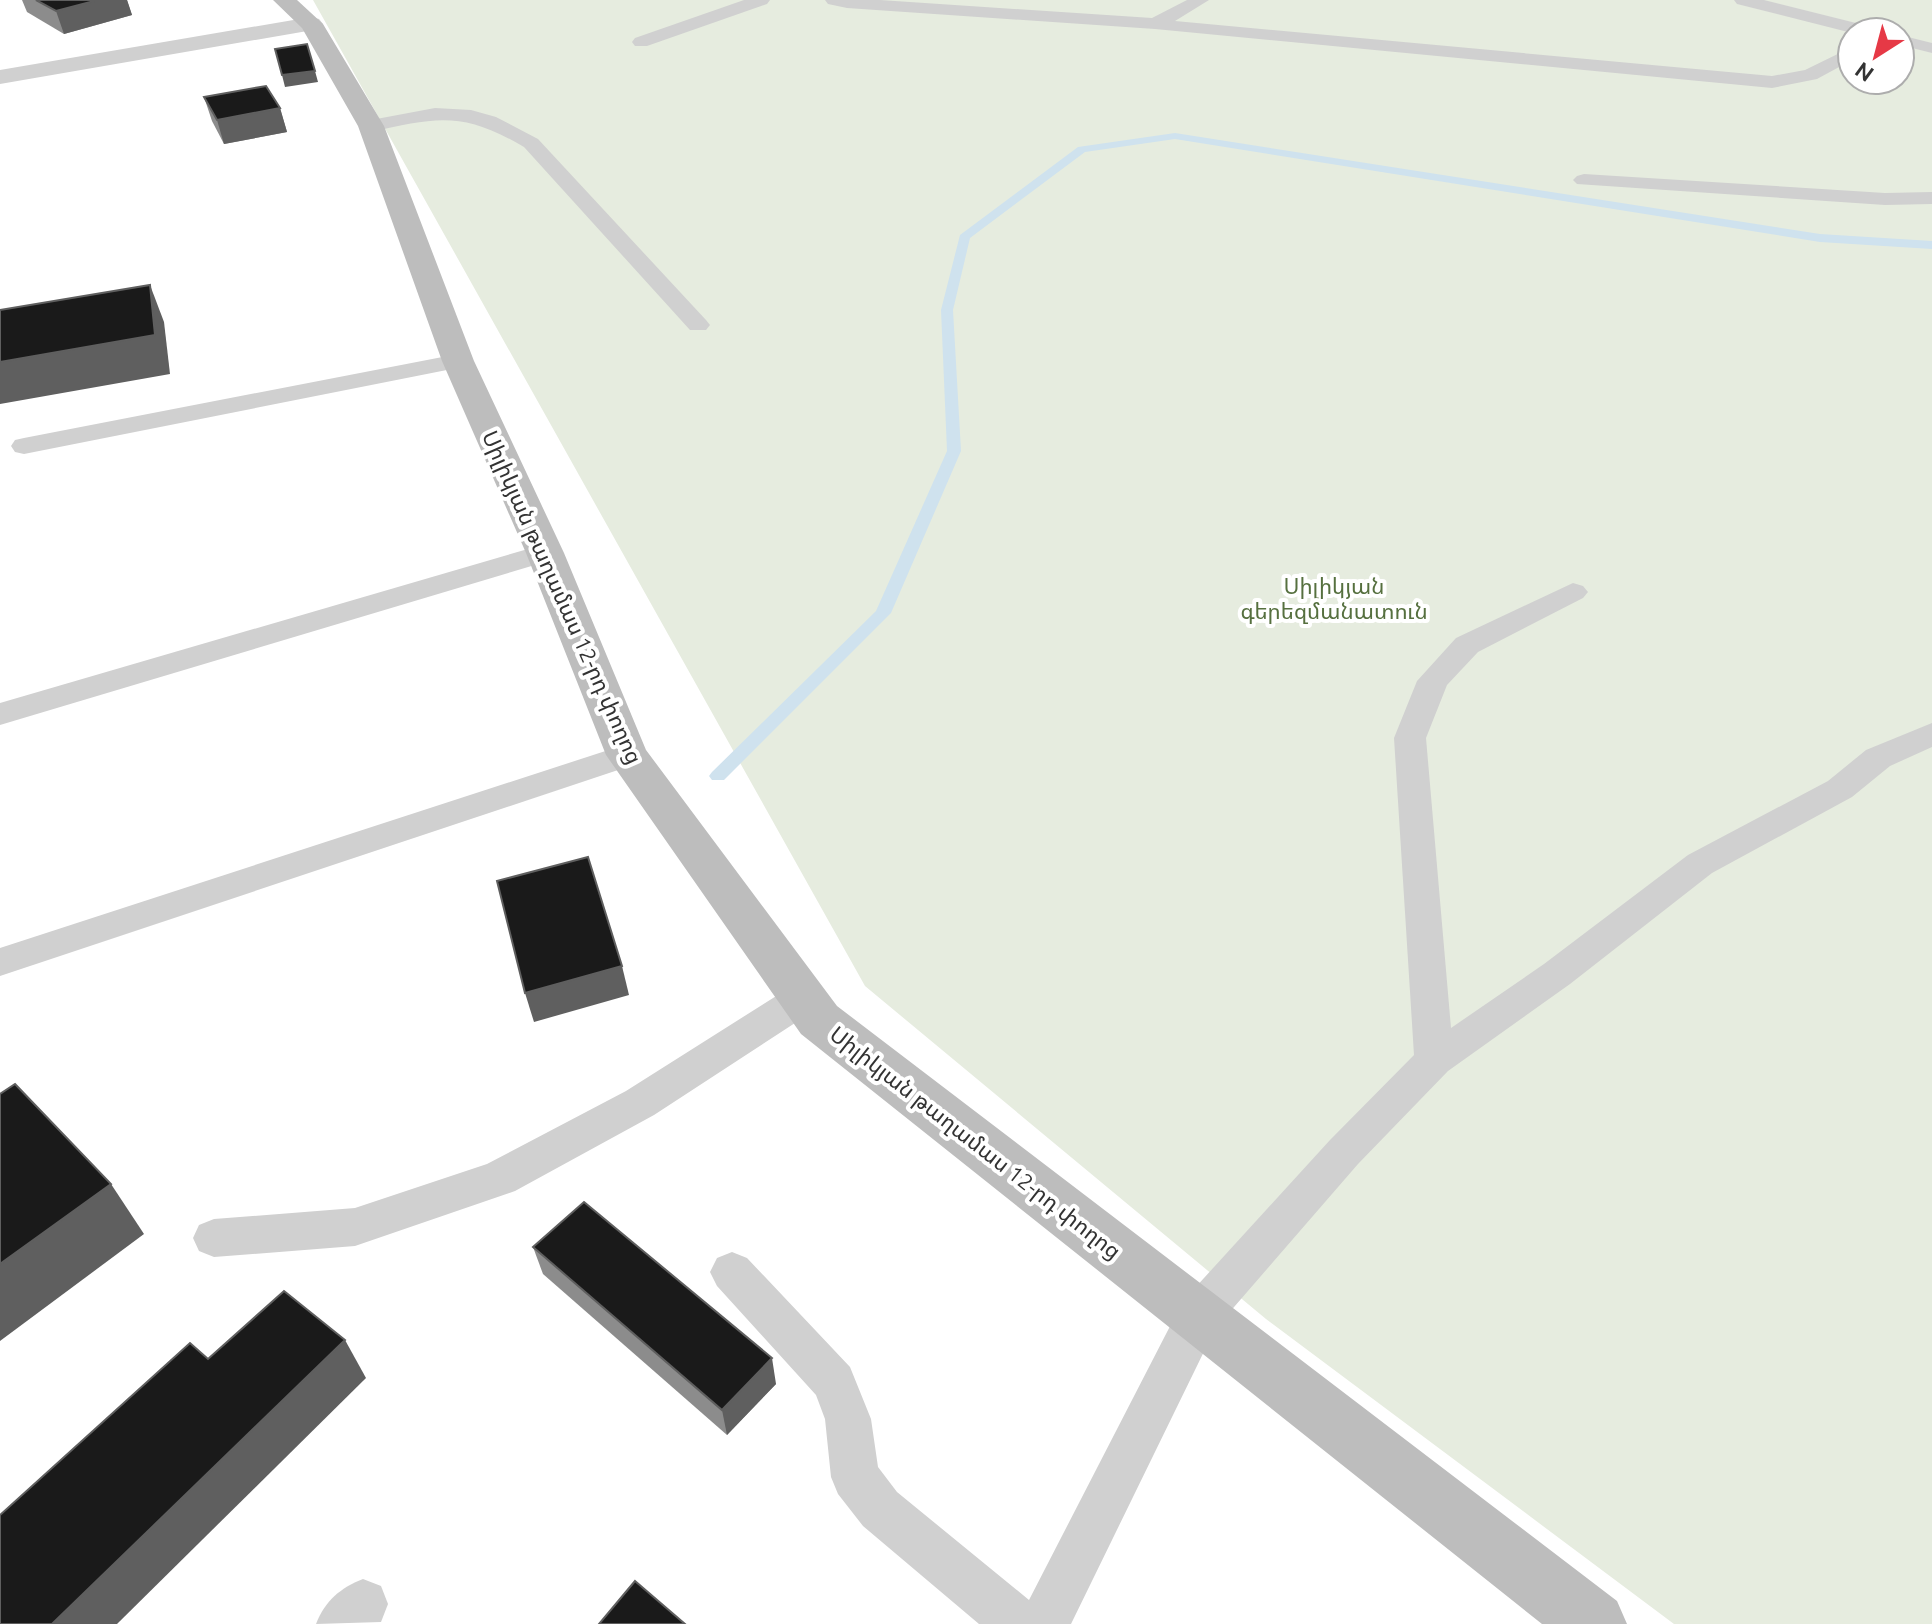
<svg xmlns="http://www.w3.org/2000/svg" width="1932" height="1624" font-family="Ubuntu,'Noto Sans Armenian',sans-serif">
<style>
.green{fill:#e6ecdf;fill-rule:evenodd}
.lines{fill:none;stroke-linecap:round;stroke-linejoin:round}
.stream{fill:#cfe2ee;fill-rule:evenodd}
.service{fill:#d0d0d0;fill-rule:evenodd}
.minor{fill:#d0d0d0;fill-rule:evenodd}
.secondary{fill:#bdbdbd;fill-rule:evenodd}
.wall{fill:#8c8c8c}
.shaded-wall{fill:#5f5f5f}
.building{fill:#1a1a1a;stroke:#5f5f5f;stroke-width:2}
.labels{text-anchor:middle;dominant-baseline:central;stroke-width:8;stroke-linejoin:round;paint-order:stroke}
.park-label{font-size:22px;fill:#56703f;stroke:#fff}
.street-label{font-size:22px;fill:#333;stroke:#fff}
</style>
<rect width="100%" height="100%" fill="#fff"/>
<path class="green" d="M313,0H1932V1624H1674L1266,1319L865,986ZM1852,32H1900V80H1852Z"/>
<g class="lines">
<polygon class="stream" points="1175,133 1820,234 1932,241 1932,249 1820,242 1175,139 1085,152 970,238 953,310 961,451 891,613 724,780 712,780 709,776 712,772 876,611 947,451 941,310 960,235 1078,147"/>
<g class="service">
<polygon points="744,0 770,0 767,4 647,46 635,46 632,42 635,38"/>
<polygon points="825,0 880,0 1152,18 1187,0 1209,0 1175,21 1772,76 1805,70 1852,47 1852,60 1817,79 1772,88 1155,29 847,8 828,4"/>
<polygon points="1734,0 1764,0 1876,28 1879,32 1852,33 1737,4"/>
<polygon points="1900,35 1932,43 1932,53 1900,45"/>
<path d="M435,108L471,110L496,117L538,139L706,320L710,325L706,330H690L524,147C463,111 437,117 371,132L361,126L371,120Z"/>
<polygon points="1584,174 1885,193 1932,192 1932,204 1885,205 1577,184 1573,180 1577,176"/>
<polygon points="458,354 467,356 470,361 467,366 24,454 15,452 11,446 15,440 24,438"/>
<polygon points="545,544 555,547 559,553 555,559 0,725 0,703"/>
<polygon points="1573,583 1583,586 1588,592 1583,598 1478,652 1447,685 1426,738 1451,1028 1544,964 1688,855 1828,781 1866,750 1932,723 1932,747 1890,766 1852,797 1712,873 1570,984 1448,1071 1358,1164 1215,1329 1071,1624 979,1624 863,1526 838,1494 831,1477 825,1419 816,1395 717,1286 710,1272 717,1258 732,1252 747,1258 850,1367 871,1419 878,1467 897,1492 1029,1600 1183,1301 1330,1140 1414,1055 1394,738 1417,681 1456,638"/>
<polygon points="627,744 639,747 643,755 639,763 0,976 0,948"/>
<polygon points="805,982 818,986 824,997 818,1008 654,1115 515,1191 355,1246 214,1257 199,1251 193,1238 199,1225 214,1219 355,1208 487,1164 626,1091 792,986"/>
<path d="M363,1579L381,1586L388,1604L381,1622L316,1624C325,1601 340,1588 363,1579Z"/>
</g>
<polygon class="minor" points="311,17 319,19 323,24 319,29 0,84 0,70"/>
<polygon class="secondary" points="273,0 297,0 323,24 384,126 474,361 564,553 646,750 837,1006 1617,1601 1627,1624 1542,1624 801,1034 606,755 526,553 442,361 358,126 302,28"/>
</g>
<g class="wall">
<polygon points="22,0 127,0 132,15 64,34 27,12"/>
<polygon points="204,97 280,108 287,132 224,144 212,121"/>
<polygon points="533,1247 776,1384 727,1435 543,1274"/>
</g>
<g class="shaded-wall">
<polygon points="98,0 127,0 132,15 64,34 56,11"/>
<polygon points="315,71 318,82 285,87 282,75"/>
<polygon points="280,108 287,132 224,144 217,120"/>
<polygon points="150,285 164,322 170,374 0,404 0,362"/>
<polygon points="622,966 629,995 534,1022 525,993"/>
<polygon points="111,1184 144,1234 0,1341 0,1264"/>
<polygon points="345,1340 366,1378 117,1624 52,1624"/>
<polygon points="772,1358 776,1384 727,1435 722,1410"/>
</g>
<g class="building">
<polygon points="36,0 98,0 56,11"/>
<polygon points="307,44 315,71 282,75 275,49"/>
<polygon points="266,86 280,108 217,120 204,97"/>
<polygon points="150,285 155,335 0,362 0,310"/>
<polygon points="588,857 622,966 525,993 497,881"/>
<polygon points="15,1084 111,1184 0,1264 0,1094"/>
<polygon points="584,1202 772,1358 722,1410 533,1247"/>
<polygon points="284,1291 345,1340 52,1624 0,1624 0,1515 190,1343 208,1359"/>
<polygon points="635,1581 685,1624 599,1624"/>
</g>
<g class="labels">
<g class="park-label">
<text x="1334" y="585">Սիլիկյան<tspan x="1334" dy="25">գերեզմանատուն</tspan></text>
</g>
<g class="street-label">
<text transform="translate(563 597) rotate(66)">Սիլիկյան թաղամաս 12-րդ փողոց</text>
<text transform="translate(976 1142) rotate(38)">Սիլիկյան թաղամաս 12-րդ փողոց</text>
</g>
</g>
<g transform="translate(1876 56) rotate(216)"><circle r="38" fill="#ffffff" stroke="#adadad" stroke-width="2"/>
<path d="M0-6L14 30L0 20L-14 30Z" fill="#e63946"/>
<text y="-12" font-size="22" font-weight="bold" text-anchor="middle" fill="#333333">N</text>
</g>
</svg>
